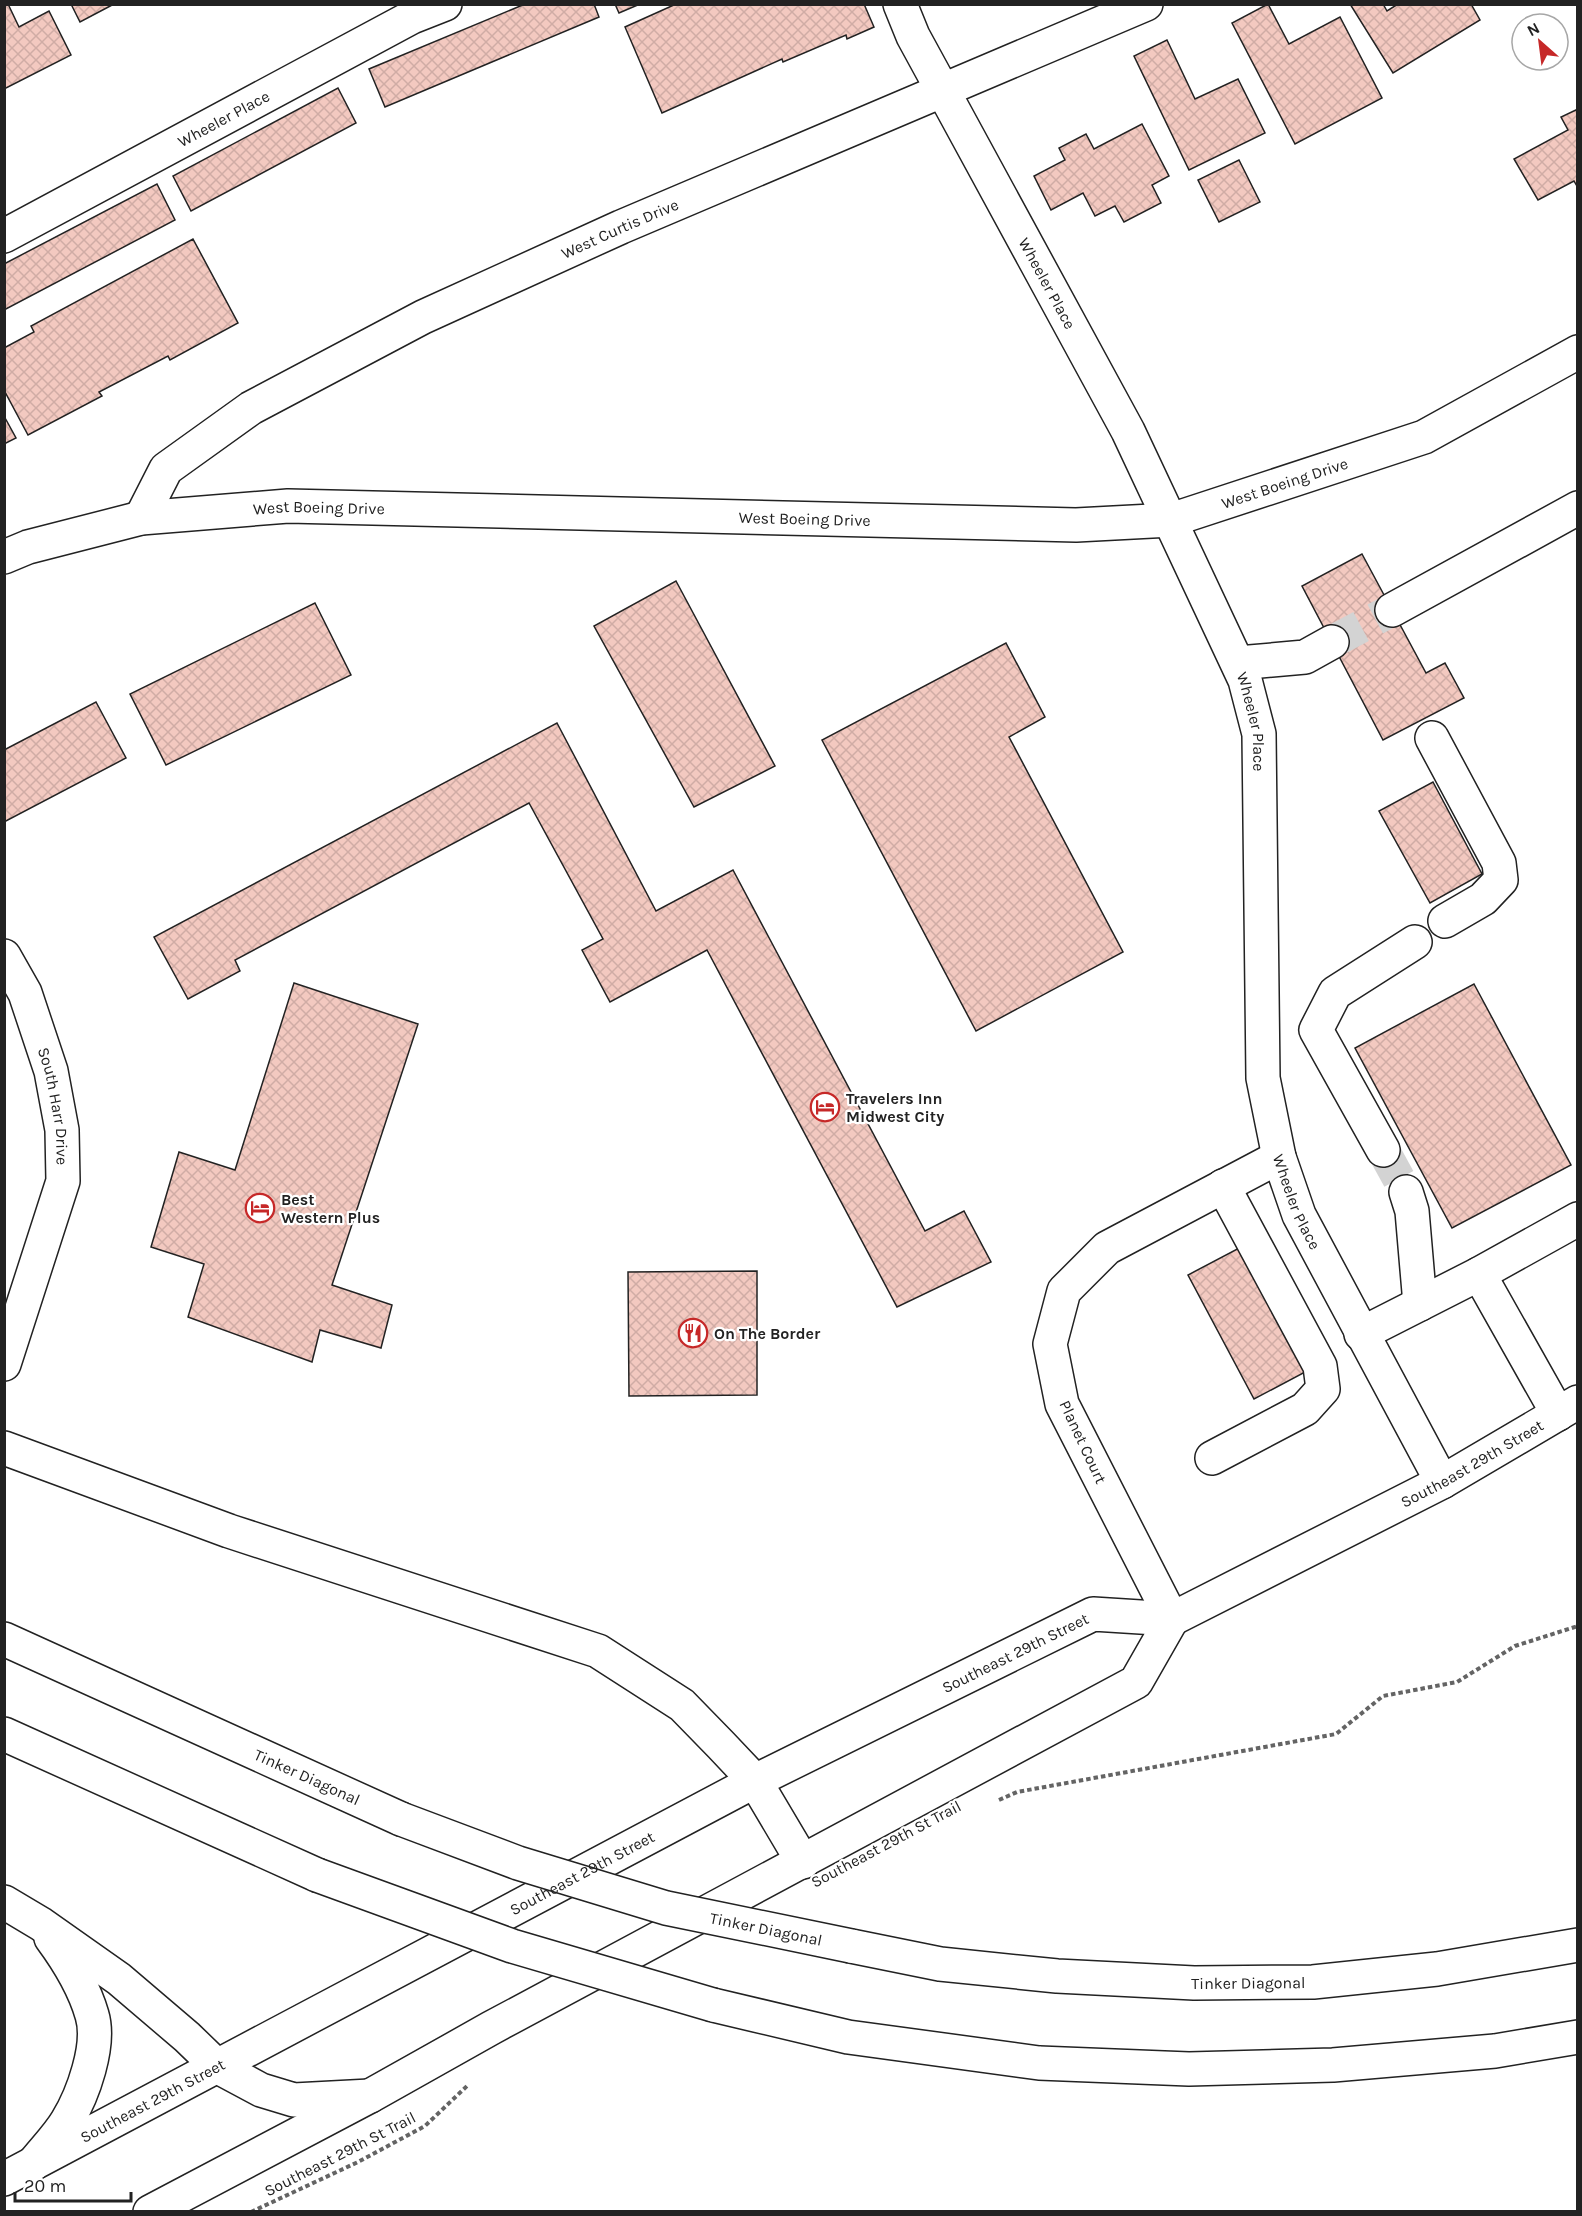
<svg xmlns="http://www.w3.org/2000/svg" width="1582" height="2216" font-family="Karla,sans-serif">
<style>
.building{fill:url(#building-cross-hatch);stroke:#222;stroke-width:1.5}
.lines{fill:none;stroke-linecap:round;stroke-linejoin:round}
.minor-tunnel{stroke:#d3d3d3;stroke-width:33;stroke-dasharray:33 16;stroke-linecap:butt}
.minor-casing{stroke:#222;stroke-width:36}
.major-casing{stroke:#222;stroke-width:36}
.highway-casing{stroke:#222;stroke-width:36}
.path{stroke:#646464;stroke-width:4;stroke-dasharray:4.5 3;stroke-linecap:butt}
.minor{stroke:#fff;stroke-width:33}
.major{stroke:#fff;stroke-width:33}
.highway{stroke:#fff;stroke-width:33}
.highway-bridge-casing{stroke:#222;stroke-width:36;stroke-linecap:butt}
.highway-bridge{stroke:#fff;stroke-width:33}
.labels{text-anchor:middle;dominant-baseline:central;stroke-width:4.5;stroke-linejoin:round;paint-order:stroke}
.street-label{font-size:16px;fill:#222;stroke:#fff}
.poi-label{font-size:16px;font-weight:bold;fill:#222;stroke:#fff;text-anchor:start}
</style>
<defs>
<pattern id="building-cross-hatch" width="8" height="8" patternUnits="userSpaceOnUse" patternTransform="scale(1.5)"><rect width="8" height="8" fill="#f3c9c0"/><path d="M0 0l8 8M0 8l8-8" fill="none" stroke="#d0aca5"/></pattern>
</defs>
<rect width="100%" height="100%" fill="#fff"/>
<g class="building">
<polygon points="4,4 8,4 19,27 49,11 71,55 4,89"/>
<polygon points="71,4 114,4 80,22"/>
<polygon points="525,4 594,4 599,17 385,107 369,69"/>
<polygon points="615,4 640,4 619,13"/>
<polygon points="676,4 864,4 874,27 847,39 846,35 783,62 782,59 662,113 625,27"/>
<polygon points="1268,4 1289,44 1340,17 1382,98 1295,144 1232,23"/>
<polygon points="1350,4 1383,4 1387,11 1398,4 1471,4 1480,20 1393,73"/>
<polygon points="1167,40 1195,99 1238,79 1265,133 1189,170 1134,56"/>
<polygon points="338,88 356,123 191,211 173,176"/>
<polygon points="1578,109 1578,188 1574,181 1538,200 1514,159 1568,130 1561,117"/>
<polygon points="1142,124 1169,176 1152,185 1161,203 1124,222 1115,206 1095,216 1083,193 1051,210 1034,176 1065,160 1059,148 1086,134 1094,149"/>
<polygon points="1239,160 1260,202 1219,222 1198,180"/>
<polygon points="157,184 175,220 4,310 4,264"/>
<polygon points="193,239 238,323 170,360 168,356 99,392 102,396 28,435 4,390 4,348 34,332 31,326"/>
<polygon points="4,416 16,438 4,444"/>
<polygon points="1362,554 1426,673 1445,663 1464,698 1383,740 1302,586"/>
<polygon points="676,581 775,766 694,807 594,626"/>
<polygon points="315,603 351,675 166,765 130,694"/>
<polygon points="1006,643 1045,717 1009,737 1123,952 976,1031 822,740"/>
<polygon points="96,702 126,758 4,822 4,750"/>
<polygon points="557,723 656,911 733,870 925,1231 964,1211 991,1262 897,1307 707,950 610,1002 582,950 603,939 529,803 235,960 240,971 188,999 154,937"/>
<polygon points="1433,782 1482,874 1430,903 1379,811"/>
<polygon points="294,983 418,1024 332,1285 392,1305 381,1348 320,1330 312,1362 188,1317 204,1264 151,1247 179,1152 235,1170"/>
<polygon points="1474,984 1571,1165 1452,1228 1355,1048"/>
<polygon points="1243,1246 1309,1370 1254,1399 1188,1275"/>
<polygon points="757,1271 757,1395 629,1396 628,1272"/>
</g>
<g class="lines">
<g class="minor-tunnel">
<polyline points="1332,642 1392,610"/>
<polyline points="1383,1150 1406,1192"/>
</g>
<g class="minor-casing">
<g id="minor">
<path id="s1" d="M900,4L913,36L943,91L1128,431L1245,680L1259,734L1263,1078L1279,1157L1299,1215L1442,1482"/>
<path id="s2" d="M4,236L412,17L445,4"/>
<path id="s3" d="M141,518L166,469L251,408L423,317L621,227L1146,4"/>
<path id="s4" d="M4,557L28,547L141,518L288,506L1076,525L1171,520L1424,437L1578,352"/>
<polyline points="1392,610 1578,508"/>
<polyline points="1238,663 1305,657 1332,642"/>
<polyline points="1432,738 1499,863 1501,880 1483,899 1445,921"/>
<path id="s5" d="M4,956L25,993L51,1071L62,1130L63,1181L4,1364"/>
<polyline points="1383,1150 1316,1030 1335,993 1415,942"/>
<polyline points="1406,1192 1412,1211 1420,1304"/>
<polyline points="1479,1274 1558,1414"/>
<polyline points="1361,1334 1479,1274 1578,1219"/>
<polyline points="4,1448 229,1531 598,1651 682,1705 721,1745 755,1781 803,1862"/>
<polyline points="1212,1458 1305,1409 1323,1389 1320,1366 1223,1186"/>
<polyline points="1172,1619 1062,1404 1050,1344 1064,1291 1107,1248 1279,1157"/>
</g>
</g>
<g class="major-casing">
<g id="major">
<path id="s6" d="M4,2179L755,1781L1093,1614L1172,1619L1442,1482L1578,1402"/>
<polyline points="150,2212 370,2096 491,2028 1136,1682 1172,1619"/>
</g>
</g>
<g class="highway-casing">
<g id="highway">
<path id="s7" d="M4,1639L401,1819"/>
<polyline points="4,1734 317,1875"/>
<polyline points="4,1902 41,1924 119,1979 187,2037 218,2067 261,2090 294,2100 370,2096"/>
<path id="s8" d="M851,1946L940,1964L1057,1976L1194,1983L1313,1982L1437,1969L1578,1945"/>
<polyline points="713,2005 848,2037 1039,2063 1189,2069 1333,2065 1495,2051 1578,2037"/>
<path d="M33,2164C44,2150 58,2136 67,2121C83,2095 101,2045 92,2015C84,1987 68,1961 51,1938"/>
</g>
</g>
<g class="path">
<polyline points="999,1800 1017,1792 1336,1734 1383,1696 1457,1682 1515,1646 1578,1626"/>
<polyline points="251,2212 358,2162 425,2126 467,2086"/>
</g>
<use href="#minor" class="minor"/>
<use href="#major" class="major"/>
<use href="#highway" class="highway"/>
<g class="highway-bridge-casing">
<g id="highway-bridge">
<path id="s9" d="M401,1819L518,1863L666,1908L851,1946"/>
<polyline points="317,1875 512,1946 713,2005"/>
</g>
</g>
<use href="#highway-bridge" class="highway-bridge"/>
</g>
<defs>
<g id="hotel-ring" transform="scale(1.5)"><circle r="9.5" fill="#fff" stroke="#c62828" stroke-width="1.5"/><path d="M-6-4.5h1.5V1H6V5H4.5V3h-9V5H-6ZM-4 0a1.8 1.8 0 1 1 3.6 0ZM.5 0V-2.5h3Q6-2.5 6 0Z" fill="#c62828"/></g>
<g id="restaurant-ring" transform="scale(1.5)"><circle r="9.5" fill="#fff" stroke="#c62828" stroke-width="1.5"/><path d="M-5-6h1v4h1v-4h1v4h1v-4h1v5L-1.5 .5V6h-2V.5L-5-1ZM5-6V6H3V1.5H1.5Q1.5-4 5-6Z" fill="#c62828"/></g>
</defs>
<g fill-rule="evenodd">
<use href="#hotel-ring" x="825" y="1107"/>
<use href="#hotel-ring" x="260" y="1208"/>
<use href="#restaurant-ring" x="693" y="1333"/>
</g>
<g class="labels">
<g class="street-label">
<text stroke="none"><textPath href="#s2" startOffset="249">Wheeler Place</textPath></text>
<text stroke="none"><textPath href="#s3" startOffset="570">West Curtis Drive</textPath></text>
<text stroke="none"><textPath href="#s1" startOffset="316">Wheeler Place</textPath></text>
<text stroke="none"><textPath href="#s4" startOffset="1293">West Boeing Drive</textPath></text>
<text stroke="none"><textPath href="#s4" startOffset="321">West Boeing Drive</textPath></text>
<text stroke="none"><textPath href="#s4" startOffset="807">West Boeing Drive</textPath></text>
<text stroke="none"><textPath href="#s1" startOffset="802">Wheeler Place</textPath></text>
<text stroke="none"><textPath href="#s5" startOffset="160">South Harr Drive</textPath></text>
<text stroke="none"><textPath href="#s1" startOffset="1288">Wheeler Place</textPath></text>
<text transform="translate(1083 1442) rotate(65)">Planet Court</text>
<text stroke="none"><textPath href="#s6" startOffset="1644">Southeast 29th Street</textPath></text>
<text stroke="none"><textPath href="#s6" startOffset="1140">Southeast 29th Street</textPath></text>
<text stroke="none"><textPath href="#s7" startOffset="333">Tinker Diagonal</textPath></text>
<text transform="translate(886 1844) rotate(-28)">Southeast 29th St Trail</text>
<text stroke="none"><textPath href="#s6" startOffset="654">Southeast 29th Street</textPath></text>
<text stroke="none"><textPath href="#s9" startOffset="382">Tinker Diagonal</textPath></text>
<text stroke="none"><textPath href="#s8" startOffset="400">Tinker Diagonal</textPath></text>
<text stroke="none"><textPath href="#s6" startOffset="168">Southeast 29th Street</textPath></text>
<text transform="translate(340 2154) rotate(-27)">Southeast 29th St Trail</text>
</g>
<g class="poi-label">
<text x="846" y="1098">Travelers Inn<tspan x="846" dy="18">Midwest City</tspan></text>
<text x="281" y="1199">Best<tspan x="281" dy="18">Western Plus</tspan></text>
<text x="714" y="1333">On The Border</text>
</g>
</g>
<rect width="1582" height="2216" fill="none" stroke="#222222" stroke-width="12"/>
<g transform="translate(1540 42) rotate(332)"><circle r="28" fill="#ffffff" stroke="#a7a7a7" stroke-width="1.5"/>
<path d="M0-4.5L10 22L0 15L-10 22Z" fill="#c62828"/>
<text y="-9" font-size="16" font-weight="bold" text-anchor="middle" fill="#222222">N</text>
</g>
<path d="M15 2192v9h116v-9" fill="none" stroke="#222222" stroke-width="3"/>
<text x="24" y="2192" font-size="18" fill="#222222" stroke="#ffffff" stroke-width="4.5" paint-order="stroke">20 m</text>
</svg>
